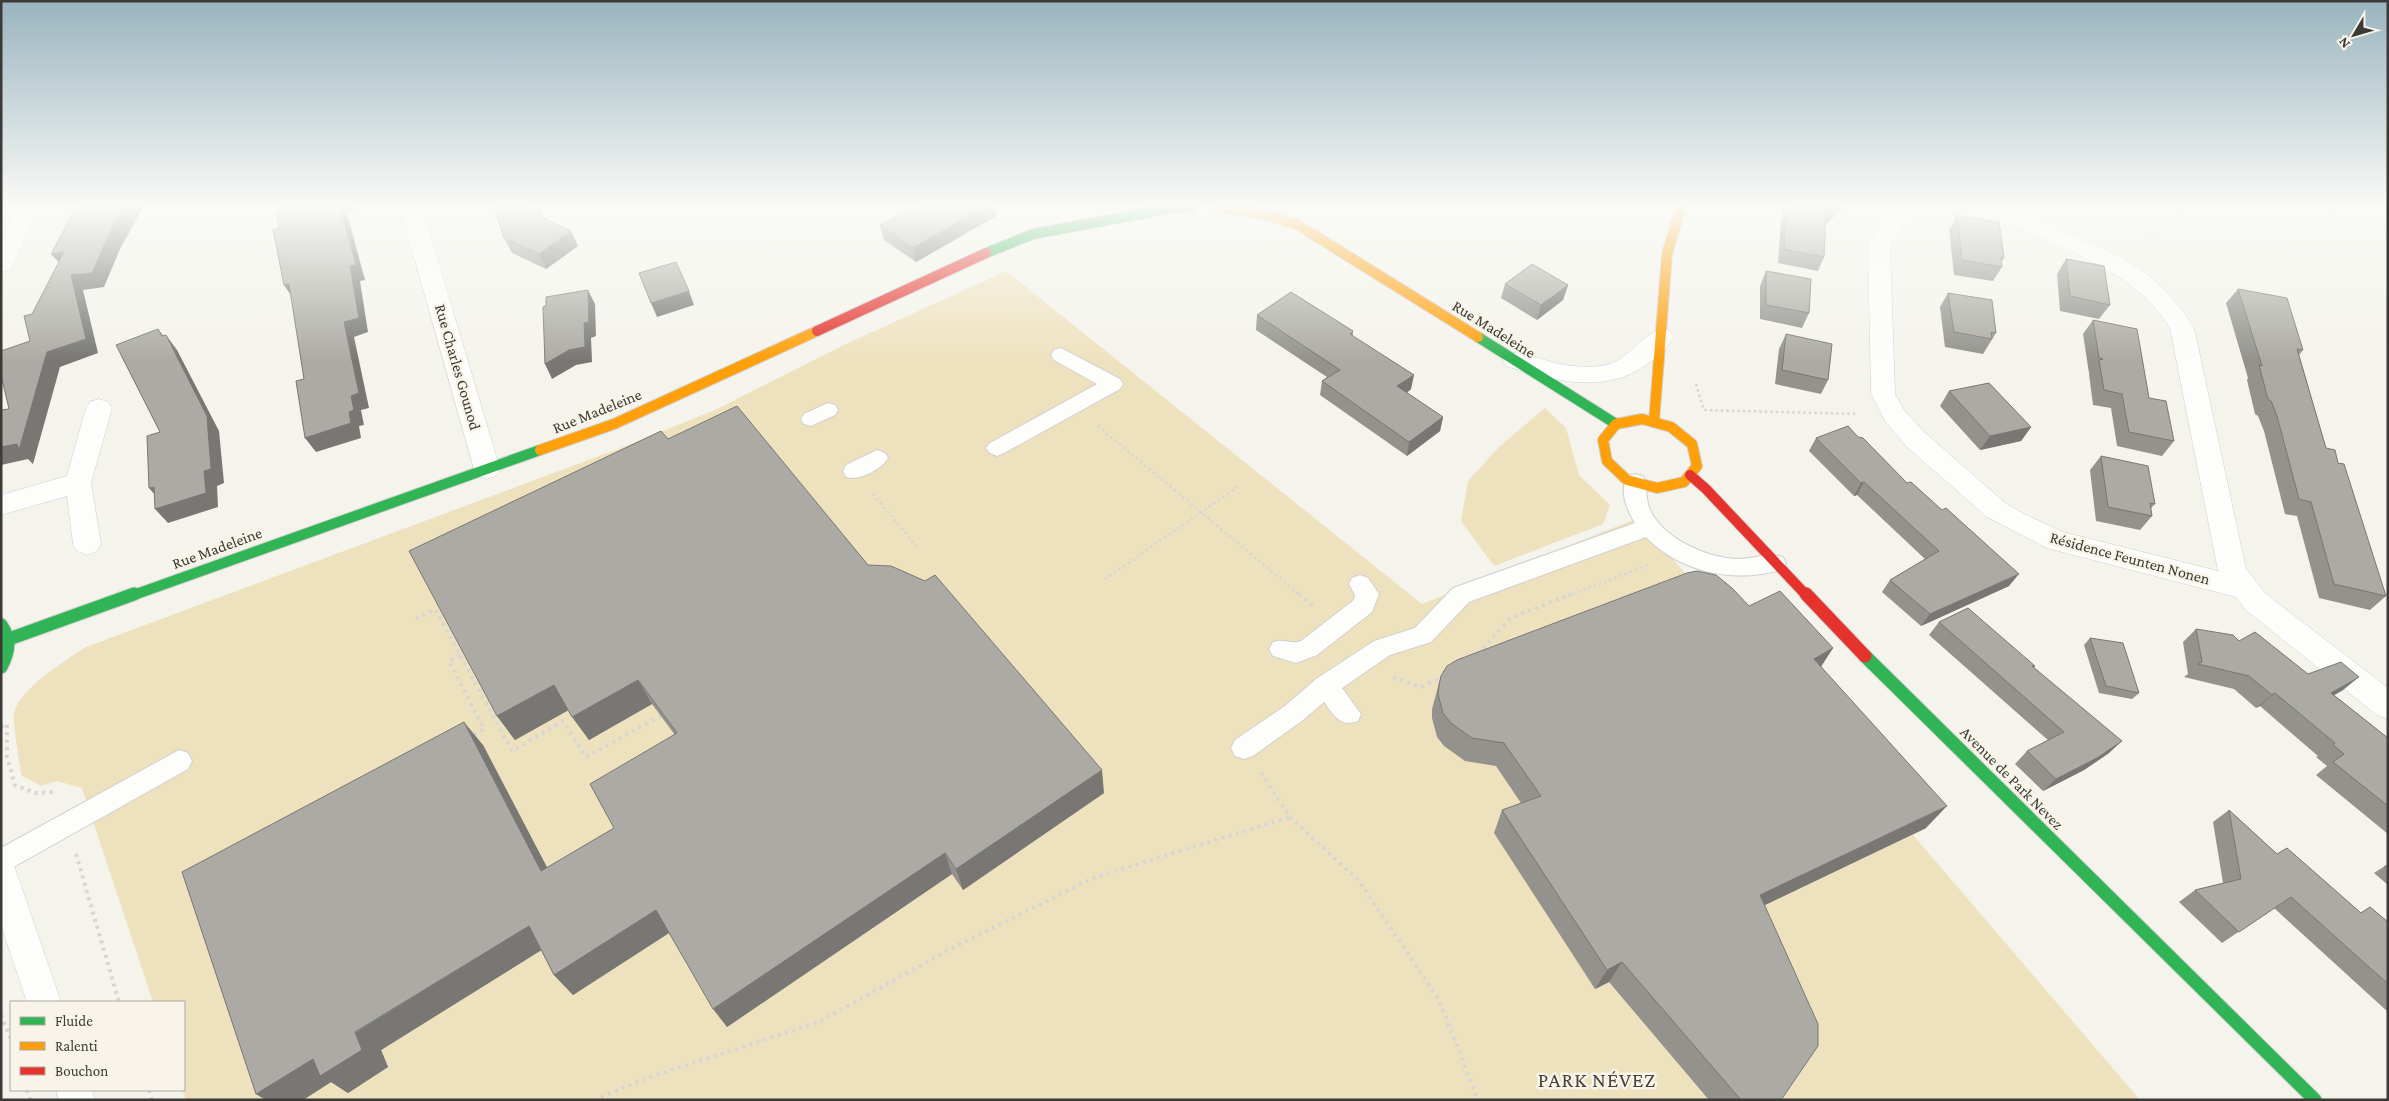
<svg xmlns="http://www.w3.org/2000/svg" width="2389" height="1101" font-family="'Crimson Pro',serif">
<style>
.green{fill:#eee2be}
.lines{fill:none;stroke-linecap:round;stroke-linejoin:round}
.lane-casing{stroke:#d1d0cc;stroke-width:2}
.street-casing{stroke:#d1d0cc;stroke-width:1}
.fast-far1-casing{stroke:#d1d0cc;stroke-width:12}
.fast-casing{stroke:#d1d0cc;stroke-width:15}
.slow-casing{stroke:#d1d0cc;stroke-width:12}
.jam-far1-casing{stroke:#d1d0cc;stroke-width:12}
.jam-casing{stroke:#d1d0cc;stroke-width:15}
.path-far1{stroke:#d7d6d4;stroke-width:2.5;stroke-dasharray:2.5 3;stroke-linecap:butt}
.path{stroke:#d7d6d4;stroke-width:4;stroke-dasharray:3 4.5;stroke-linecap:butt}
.lane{fill:#fdfdfc;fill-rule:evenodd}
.street{fill:#fdfdfc;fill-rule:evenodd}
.fast-far1{stroke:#30b455;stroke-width:10}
.fast{stroke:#30b455;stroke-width:13}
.slow{stroke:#ff9f0a;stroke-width:10}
.jam-far1{stroke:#e5322d;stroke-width:10}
.jam{stroke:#e5322d;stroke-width:13}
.wall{fill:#93928d}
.shaded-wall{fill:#787773}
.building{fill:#abaaa4;stroke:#787773}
.labels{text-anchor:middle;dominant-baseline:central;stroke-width:5;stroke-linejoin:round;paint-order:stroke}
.street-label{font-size:16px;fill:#3c3a36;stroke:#f8f4e9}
.near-neighbourhood-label{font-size:21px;letter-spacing:1px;fill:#47443c;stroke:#f8f4e9}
</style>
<rect width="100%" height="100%" fill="#f4f3ec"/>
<g class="green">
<path d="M1006,271L1422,604L1638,518L1719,613L1821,708L1927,828L1913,835L2140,1100H186L182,1090L184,1002H153L82,788L57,781L41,786L21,775C20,763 12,722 14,713C20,688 66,660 86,647L618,449L715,410L846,344Z"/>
<polygon points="1545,408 1566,428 1579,475 1610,505 1603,524 1494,566 1461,521 1468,481 1499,447"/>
</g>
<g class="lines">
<g class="lane-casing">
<g id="lane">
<polygon points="1061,348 1120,379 1123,384 1120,389 1004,453 997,456 990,453 986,448 990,443 1097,384 1054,360 1051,355 1054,350"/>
<polygon points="828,403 835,405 838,410 835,415 811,426 804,424 801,419 804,414"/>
<path d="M877,450L885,453L888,458C881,470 859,481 846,477L843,471L846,465Z"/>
<path d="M1635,474L1643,476C1648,487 1645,499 1650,510C1664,539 1707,558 1737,559C1753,559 1769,552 1783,557L1786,563L1783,569C1736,584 1681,573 1646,537L1469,602L1431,642L1390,655L1342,688L1361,714L1358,721C1340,728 1334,715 1324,702L1303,720L1253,756L1244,759L1235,756L1231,748L1235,740L1285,706L1316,679L1374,641L1415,628L1453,588L1635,523C1627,510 1619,491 1627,476Z"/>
<path d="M1360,575L1368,578L1379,594L1372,612L1317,655L1296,663L1273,656L1269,649L1273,642C1284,638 1291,645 1301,641L1354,600L1355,595L1349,584L1352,578Z"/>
<polygon points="179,750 188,753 192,761 188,769 1,874 1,848"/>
</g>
</g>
<g class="street-casing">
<g id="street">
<polygon points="18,207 40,207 12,265 9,270 1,272 1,241"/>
<polygon points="400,207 422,207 500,469 496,476 487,479 478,476 474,469"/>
<path d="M1898,207H1923L1907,221L1890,244L1895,394L1904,410L1924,432L2005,503L2024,514L2063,532L2218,571L2170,328C2142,282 2095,262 2048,241C2025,230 2002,219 1977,212L1974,207C1985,207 1998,205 2009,207C2027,211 2045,222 2061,230C2121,257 2157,269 2194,328L2246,569L2266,594L2388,688V719L2377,715L2246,610L2236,597L2047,548L1987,517L1906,446L1885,421L1871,394L1868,244L1891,211Z"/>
<path d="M1662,329L1670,331L1674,337C1669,345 1662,351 1656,357C1612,397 1557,382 1506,366L1503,360L1506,354C1522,350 1539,359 1555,363C1570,366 1585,368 1601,366C1627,363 1639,336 1662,329Z"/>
<polygon points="99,399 108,402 112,408 91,483 101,544 97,551 87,555 77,551 73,544 67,496 1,515 1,495 67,476 86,408 90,402"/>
<polygon points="1,859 13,863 17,874 61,1002 27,1002 1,925"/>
<polygon points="56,1090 92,1090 95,1100 59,1100"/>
</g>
</g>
<g class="fast-far1-casing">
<g id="fast-far1">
<polyline points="986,253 1033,234 1172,208 1191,207"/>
<polyline points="1478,337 1616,424"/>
<polyline points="131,596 540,450"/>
</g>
</g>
<g class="fast-casing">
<g id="fast">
<path d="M1,625C11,639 9,652 1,667"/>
<polyline points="9,639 134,594"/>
<polyline points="1865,656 2315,1100"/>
</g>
</g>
<g class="slow-casing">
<g id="slow">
<polyline points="1218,207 1259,213 1298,225 1478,337"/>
<polygon points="1642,419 1671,427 1692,444 1697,466 1684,482 1657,488 1627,480 1607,461 1603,440 1616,424"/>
<polyline points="1654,422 1667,254 1681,207"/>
<polyline points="540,450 614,424 817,331"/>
</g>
</g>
<g class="jam-far1-casing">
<g id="jam-far1">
<polyline points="817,331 986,253"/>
<polyline points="1690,475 1706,489 1807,596"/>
</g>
</g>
<g class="jam-casing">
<polyline id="jam" points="1806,594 1865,656"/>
</g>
<g class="path-far1">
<polyline points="2319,207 2388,235"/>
<polyline points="2141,246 2185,207"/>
<polyline points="1696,384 1704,410 1858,414"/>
<polyline points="1098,426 1301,596"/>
<polyline points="873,494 918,548"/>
<polyline points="1105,579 1239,486"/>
<polyline points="1568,596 1648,565"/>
</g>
<g class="path">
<polyline points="1299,594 1313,606"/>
<polyline points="416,619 435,609 512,751 563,721 586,757 664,714"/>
<polyline points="1478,654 1510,618 1572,594"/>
<polyline points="460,655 449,661 484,729 472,736"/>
<polyline points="1393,677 1421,687 1442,677"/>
<polyline points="1,727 7,724 7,757 15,785 35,793 55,792 55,794"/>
<polyline points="1261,773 1290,817 1359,881 1439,1000 1478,1100"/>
<polyline points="76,854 119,1002"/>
<polyline points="1,1015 11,1039"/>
<polyline points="27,1090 30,1100"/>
<polyline points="149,1090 152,1100"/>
<polyline points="594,1100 644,1079 819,1022 956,946 1093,878 1290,817"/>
</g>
<use href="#lane" class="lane"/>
<use href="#street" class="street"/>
<use href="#fast-far1" class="fast-far1"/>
<use href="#fast" class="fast"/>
<use href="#slow" class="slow"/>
<use href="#jam-far1" class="jam-far1"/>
<use href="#jam" class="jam"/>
</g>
<g class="wall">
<polygon points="494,207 533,207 535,211 540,209 544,218 578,246 546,269 512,253 504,238"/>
<polygon points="1783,207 1844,207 1826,224 1824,257 1818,271 1778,263 1782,211"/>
<polygon points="1957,215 2004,258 2001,263 2002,267 1993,281 1954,275 1949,230"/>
<polygon points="996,216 916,262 884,240 880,225"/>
<polygon points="2066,259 2110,305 2099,319 2060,311 2057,274"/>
<polygon points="1766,271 1809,313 1802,328 1760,319 1760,286"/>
<polygon points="1505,284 1568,285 1563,300 1537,320 1501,298"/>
<polygon points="2238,289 2303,350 2299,355 2326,448 2338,463 2386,596 2370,610 2319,598 2297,516 2285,514 2264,431 2258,416 2255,414 2247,380 2248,378 2226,303"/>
<polygon points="1948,293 1996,333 1983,354 1945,347 1940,307"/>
<polygon points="1257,315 1353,331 1353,336 1411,389 1407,393 1443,417 1440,431 1407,456 1320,395 1322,381 1327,377 1256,330"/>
<polygon points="2093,320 2149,398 2174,441 2162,456 2117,446 2111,408 2093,405 2089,374 2090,373 2089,373 2083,334"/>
<polygon points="1786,334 1828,380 1821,394 1775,384 1779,349"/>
<polygon points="1949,391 2031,427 2021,441 1980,450 1940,406"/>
<polygon points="1816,438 1907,483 2009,586 1921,626 1882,592 1890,580 1925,559 1857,495 1854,496 1809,451"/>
<polygon points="668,439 868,565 1104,793 963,890 952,874 727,1027 669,933 573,995 554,975 541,950 381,1050 388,1067 348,1093 331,1082 303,1100 266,1100 256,1094 483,745 547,868 614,828 675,735 652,704 589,740 569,710 515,740 497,716"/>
<polygon points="2101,456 2155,504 2151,508 2152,516 2140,530 2096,521 2090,470"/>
<polygon points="1749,606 1833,648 1821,666 1926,828 1765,905 1781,1100 1709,1100 1609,982 1595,989 1494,833 1502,810 1521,803 1496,766 1465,761 1444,746 1437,737 1432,718 1432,709 1441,676"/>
<polygon points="1939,622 2035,666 2034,668 2109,753 2084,770 2043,791 2015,764 2027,751 2048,740 1929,635"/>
<polygon points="2196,629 2239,641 2308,674 2343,690 2334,695 2388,738 2388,834 2316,775 2327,766 2316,757 2318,756 2260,706 2256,708 2234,689 2184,677 2188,674 2183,642"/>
<polygon points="2090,638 2139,693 2132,699 2099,693 2084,645"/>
<polygon points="2229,810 2277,854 2360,913 2370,907 2388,922 2388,1012 2274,908 2222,943 2179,902 2195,890 2223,883 2213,822"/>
<polygon points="2388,864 2388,885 2374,873"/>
</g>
<g class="shaded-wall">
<polygon points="124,207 143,207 120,249 104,287 83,290 98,353 60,367 33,464 28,459 1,465 1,447 47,352 71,275 109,234"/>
<polygon points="340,207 353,207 353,211 347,213 365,280 360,281 368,332 354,337 369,408 361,410 364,425 359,426 361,438 316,452 305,438 349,412 351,396 344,322"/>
<polygon points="984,207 995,207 996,216 916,262 913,248"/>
<polygon points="1835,207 1844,207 1820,229 1826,215"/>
<polygon points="571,231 578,246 546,269 539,254"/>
<polygon points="64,252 64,268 51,254"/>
<polygon points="289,284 294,300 284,285"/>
<polygon points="1568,285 1563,300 1537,320 1541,305"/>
<polygon points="588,290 595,304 596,336 591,338 592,362 576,365 552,379 545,364 584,323"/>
<polygon points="689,291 694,305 657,317 651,303"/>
<polygon points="158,329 169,343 166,335 177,350 219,431 224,483 217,486 218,507 168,523 155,509 204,471 162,336"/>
<polygon points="1414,375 1411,389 1395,401 1397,386"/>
<polygon points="1443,417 1440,431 1407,456 1409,442"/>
<polygon points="2031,427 2021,441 1980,450 1990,436"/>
<polygon points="1864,482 1857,495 1854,496 1861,483"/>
<polygon points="154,487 162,503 149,488"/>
<polygon points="2019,574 2009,586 1921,626 1930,614"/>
<polygon points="1833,648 1817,673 1814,659"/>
<polygon points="2359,677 2343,690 2315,706 2331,693"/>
<polygon points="638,680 652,704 589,740 572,717"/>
<polygon points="554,685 570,709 515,740 497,716"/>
<polygon points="2275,693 2260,706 2256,708 2272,695"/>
<polygon points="464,722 483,745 560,892 541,871"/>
<polygon points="2122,741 2109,753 2084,770 2043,791 2056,779"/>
<polygon points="1102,770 1104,793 963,890 956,869"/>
<polygon points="1947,806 1926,828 1744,915 1760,895"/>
<polygon points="945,853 952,874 727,1027 713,1009"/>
<polygon points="656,910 672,931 573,995 554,975"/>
<polygon points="529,926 548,946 381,1050 388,1067 348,1093 331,1082 303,1100 266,1100 256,1094"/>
<polygon points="1622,962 1609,982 1595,989 1607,970"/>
</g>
<g class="building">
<polygon points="76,207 124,207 109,234 92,273 71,275 86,339 47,352 19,450 17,444 1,447 1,410 9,409 1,375 1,351 30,341 24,316 32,314 64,252 51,254"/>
<polygon points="275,207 340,207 356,265 350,266 359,318 344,322 359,393 351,396 354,410 349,412 351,423 305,438 296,381 304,379 289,284 284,285 273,230 279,228"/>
<polygon points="494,207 532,207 533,211 540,209 542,217 571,231 539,254 504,238"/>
<polygon points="916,207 984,207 913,248 880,225"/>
<polygon points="1787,207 1835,207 1826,215 1824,257 1784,249"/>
<polygon points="1957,215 1999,222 2004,258 2001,257 2002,267 1962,260"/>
<polygon points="2066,259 2104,266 2110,305 2070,296"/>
<polygon points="676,262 689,291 651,303 639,273"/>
<polygon points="1532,264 1568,285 1541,305 1505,284"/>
<polygon points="1766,271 1811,279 1809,313 1766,305"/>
<polygon points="2238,289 2287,298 2303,350 2297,349 2326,448 2335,450 2338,463 2344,464 2386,596 2334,584 2311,502 2299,499 2277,416 2271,401 2268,399 2259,365 2262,366"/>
<polygon points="588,290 589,322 584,323 585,347 569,350 545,364 543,307 546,306 546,297"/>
<polygon points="1291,292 1353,331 1350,334 1414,375 1397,386 1443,417 1409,442 1322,381 1340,370 1257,315"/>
<polygon points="1948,293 1992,300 1996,333 1991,332 1992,339 1954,332"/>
<polygon points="2093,320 2137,329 2149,398 2166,401 2174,441 2129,432 2122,394 2104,390 2099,360 2103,359 2099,358"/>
<polygon points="158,329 162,336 166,335 207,416 211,469 204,471 206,493 155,509 154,487 149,488 147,436 160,432 116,345"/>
<polygon points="1786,334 1832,344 1828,380 1782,370"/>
<polygon points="1989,383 2031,427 1990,436 1949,391"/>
<polygon points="737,406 868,565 891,566 925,581 935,575 1102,770 956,869 945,853 713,1009 656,910 554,975 529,926 355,1032 362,1050 320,1076 313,1059 256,1094 182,872 464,722 541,871 614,828 590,784 677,733 638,680 572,717 554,685 497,716 409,551 661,431 668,439"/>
<polygon points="1848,426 1858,437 1863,438 1907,483 1911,482 1942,510 1946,508 2019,574 1930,614 1890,580 1939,551 1864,482 1861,483 1816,438"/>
<polygon points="2101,456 2148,466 2155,504 2150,503 2152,516 2108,507"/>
<polygon points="1697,571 1716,575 1732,588 1749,606 1780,591 1833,648 1814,659 1947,806 1760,895 1818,1024 1818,1046 1781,1100 1741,1100 1622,962 1607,970 1502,810 1541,796 1504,743 1472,738 1451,723 1443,713 1438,694 1439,685 1441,676 1447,666 1457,660 1687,573"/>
<polygon points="1968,608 2035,666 2032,666 2122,741 2097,758 2056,779 2027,751 2064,732 1939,622"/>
<polygon points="2196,629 2233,635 2239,641 2255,632 2308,674 2341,662 2359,677 2331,693 2388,738 2388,806 2333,762 2344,754 2333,745 2335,743 2275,693 2272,695 2249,676 2198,664 2202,662"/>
<polygon points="2090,638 2123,643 2139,693 2106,686"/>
<polygon points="2229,810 2277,854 2287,848 2361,913 2370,907 2388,922 2388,984 2291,897 2239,932 2195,890 2241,879"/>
<polygon points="2388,865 2388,871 2384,867"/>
</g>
<linearGradient id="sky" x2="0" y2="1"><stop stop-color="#99b4bf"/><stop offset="0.57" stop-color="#fafaf6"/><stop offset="1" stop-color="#fafaf6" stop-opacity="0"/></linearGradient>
<rect width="2389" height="361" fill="url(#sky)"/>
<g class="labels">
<g class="street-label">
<text transform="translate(1494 329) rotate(32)">Rue Madeleine</text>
<text transform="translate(458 367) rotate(74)">Rue Charles Gounod</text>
<text transform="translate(597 411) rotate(-22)">Rue Madeleine</text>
<text transform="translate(217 548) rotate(-20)">Rue Madeleine</text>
<text transform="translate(2130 558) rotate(15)">Résidence Feunten Nonen</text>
<text transform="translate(2012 778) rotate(45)">Avenue de Park Nevez</text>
</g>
<g class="near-neighbourhood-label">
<text x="1597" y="1080">PARK NÉVEZ</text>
</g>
</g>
<rect width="2389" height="1101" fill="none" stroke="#3c3a36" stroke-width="5"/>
<rect x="10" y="1001" width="175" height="90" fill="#f8f4e9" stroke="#adaaa1"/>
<rect x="20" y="1017" width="25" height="8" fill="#30b455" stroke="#adaaa1"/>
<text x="55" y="1026" font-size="15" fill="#3c3a36">Fluide</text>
<rect x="20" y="1042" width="25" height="8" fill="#ff9f0a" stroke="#adaaa1"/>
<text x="55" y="1051" font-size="15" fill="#3c3a36">Ralenti</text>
<rect x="20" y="1067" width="25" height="8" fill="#e5322d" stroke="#adaaa1"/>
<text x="55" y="1076" font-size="15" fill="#3c3a36">Bouchon</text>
<g transform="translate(2354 35) rotate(232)" stroke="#f8f4e9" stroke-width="4" paint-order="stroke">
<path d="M0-4L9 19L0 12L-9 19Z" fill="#3c3a36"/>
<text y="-8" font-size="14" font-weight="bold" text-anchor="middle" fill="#3c3a36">N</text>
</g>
</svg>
